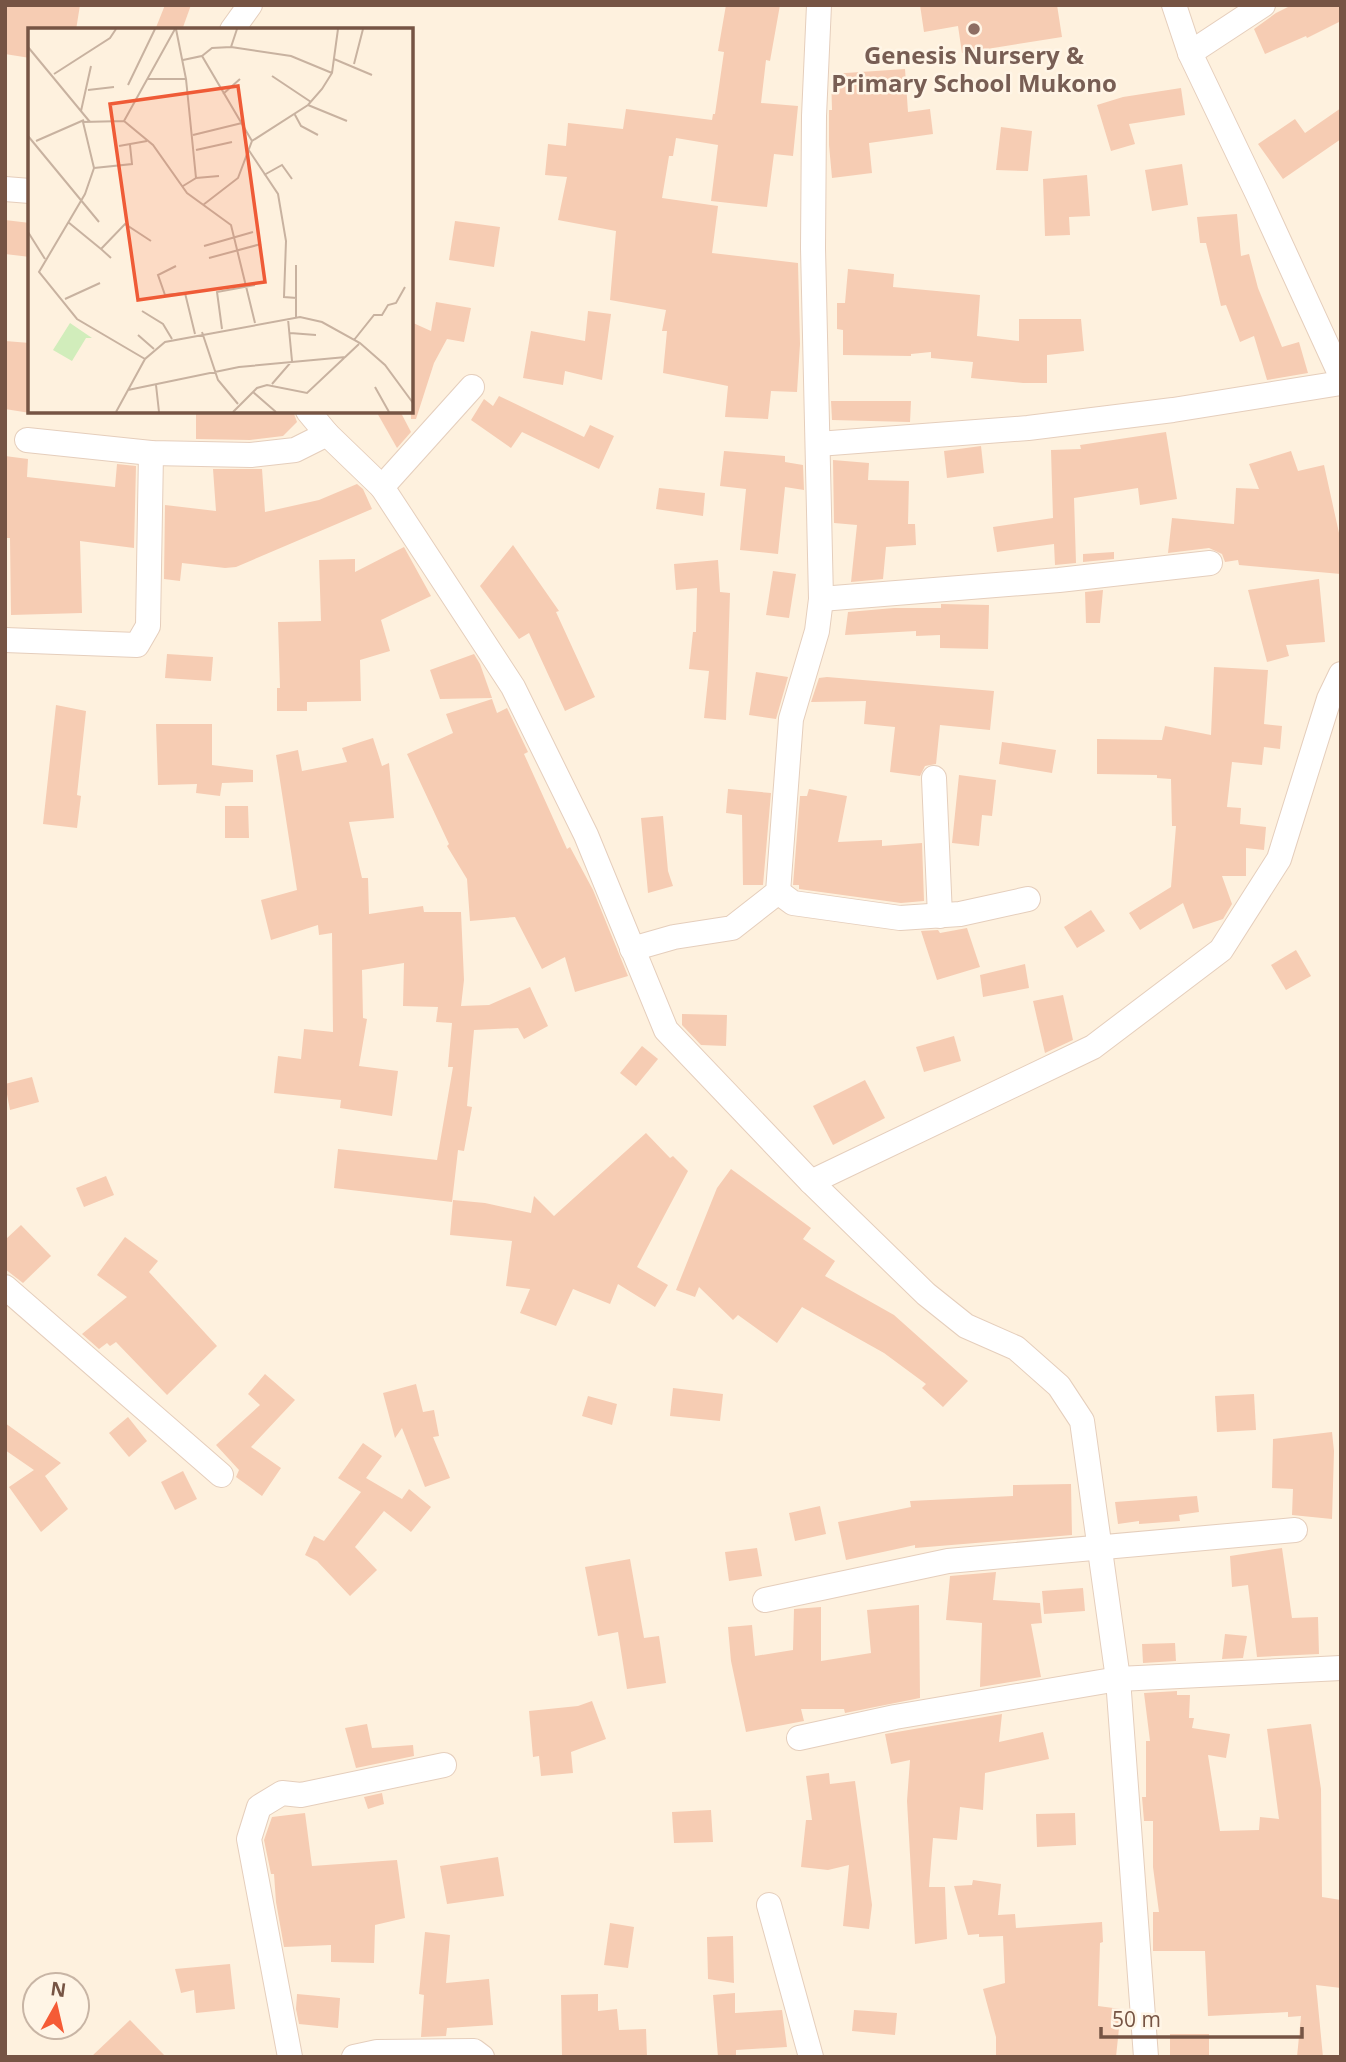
<svg xmlns="http://www.w3.org/2000/svg" width="1346" height="2062" font-family="'Open Sans',sans-serif">
<style>
.building{fill:#f6ccb3}
.lines{fill:none;stroke-linecap:round;stroke-linejoin:round}
.minor-casing{stroke:#e5cebc;stroke-width:26}
.minor{stroke:#fff;stroke-width:24}
.education-dot{fill:#8d6e63;stroke:#fff5e6;stroke-width:2.5}
.labels{text-anchor:middle;dominant-baseline:central;stroke-width:5;stroke-linejoin:round;paint-order:stroke}
.education-label{font-size:24px;font-weight:bold;fill:#785e54;stroke:#fff5e6}
.inset-road{fill:none;stroke:#c8b2a0;stroke-width:2}
.view{fill:#ef5b37;fill-opacity:0.15;stroke:#ef5b37;stroke-width:3.5}
.inset-edge{fill:none;stroke:#765444;stroke-width:3.5}
</style>
<rect width="100%" height="100%" fill="#fef1de"/>
<g class="building">
<polygon points="5,5 80,5 76,30 30,30 30,58 5,54"/>
<polygon points="165,5 191,5 182,30 155,30"/>
<polygon points="726,5 780,5 770,61 766,60 761,103 798,106 793,156 774,154 767,207 711,201 718,145 676,138 673,156 669,156 662,198 718,206 712,253 798,263 800,344 797,392 771,391 768,419 725,417 728,386 663,373 667,331 662,331 666,310 610,300 616,231 558,220 567,177 545,175 548,144 566,146 568,123 623,129 626,109 712,120 713,114 715,114 724,52 718,51"/>
<polygon points="920,5 1057,5 1062,37 962,53 958,26 924,32"/>
<polygon points="1292,5 1341,5 1341,21 1307,38 1306,36 1265,54 1254,29 1276,13"/>
<polygon points="905,69 908,112 930,109 933,134 869,143 872,173 832,178 829,145 829,110 832,110 831,74"/>
<polygon points="1181,88 1185,115 1129,124 1135,144 1111,151 1097,105 1123,97"/>
<polygon points="1341,108 1341,139 1283,179 1258,144 1295,119 1305,133"/>
<polygon points="1001,127 1032,131 1028,171 996,170"/>
<polygon points="1182,164 1188,205 1152,211 1145,170"/>
<polygon points="1087,175 1090,216 1069,217 1070,235 1045,236 1043,179"/>
<polygon points="1237,214 1241,256 1249,254 1258,288 1282,347 1299,342 1308,373 1267,380 1254,336 1240,342 1226,305 1221,306 1206,243 1200,243 1197,217"/>
<polygon points="5,220 30,223 30,257 5,254"/>
<polygon points="455,221 500,227 494,267 449,260"/>
<polygon points="848,269 894,274 893,287 980,295 977,336 1019,341 1019,319 1081,319 1084,351 1047,355 1047,383 1023,383 971,378 973,362 931,358 931,352 911,354 911,356 843,355 843,330 837,329 837,303 845,303"/>
<polygon points="436,302 471,308 464,342 447,339 434,363 416,419 411,419 411,322 431,331"/>
<polygon points="588,311 611,314 602,380 565,371 563,385 523,378 531,331 585,341"/>
<polygon points="5,341 30,343 30,413 5,409"/>
<polygon points="499,396 584,437 590,425 614,436 599,469 522,432 511,448 471,420 484,399 493,406"/>
<polygon points="831,401 911,401 910,422 832,420"/>
<polygon points="196,411 293,411 297,422 283,436 250,440 196,439"/>
<polygon points="376,411 400,411 411,432 397,448"/>
<polygon points="1166,432 1177,499 1140,505 1138,488 1074,498 1076,563 1055,565 1054,544 997,552 993,527 1053,518 1051,450 1081,449 1080,445"/>
<polygon points="981,446 984,473 947,478 944,451"/>
<polygon points="724,451 785,456 785,462 803,465 804,490 785,487 778,554 740,550 746,489 720,486"/>
<polygon points="1291,451 1298,471 1324,465 1341,542 1341,574 1239,565 1238,560 1225,562 1222,554 1209,548 1168,553 1172,518 1234,524 1236,488 1259,489 1249,464"/>
<polygon points="5,456 28,459 27,477 115,487 117,464 136,466 134,548 80,541 82,613 11,615 10,538 5,538"/>
<polygon points="833,460 869,463 868,480 909,481 908,524 915,524 916,545 886,547 883,579 851,582 857,525 834,523"/>
<polygon points="213,469 262,469 265,512 319,500 357,484 363,489 372,509 236,567 225,568 182,563 180,581 164,579 165,505 216,511"/>
<polygon points="659,488 705,493 703,516 656,509"/>
<polygon points="513,545 559,611 556,612 595,697 565,711 529,633 519,639 480,586"/>
<polygon points="404,547 431,596 381,620 390,651 360,660 361,701 307,702 307,711 277,711 277,688 280,688 278,622 321,621 319,560 355,559 355,572"/>
<polygon points="1114,552 1114,559 1083,562 1083,554"/>
<polygon points="718,560 720,592 730,593 726,720 704,718 709,671 689,669 693,632 696,632 697,588 676,590 674,564"/>
<polygon points="773,571 796,574 789,618 766,615"/>
<polygon points="1319,579 1325,642 1286,645 1289,656 1267,662 1248,590"/>
<polygon points="1103,590 1100,623 1086,623 1085,592"/>
<polygon points="941,604 989,605 988,649 940,648 940,635 916,636 916,631 845,635 848,612 894,608 941,608"/>
<polygon points="167,654 213,657 211,681 165,678"/>
<polygon points="474,654 480,664 492,698 440,699 430,670"/>
<polygon points="1214,667 1268,670 1264,724 1282,726 1280,749 1264,747 1262,765 1232,762 1227,807 1241,808 1240,824 1266,827 1264,850 1246,848 1246,876 1222,876 1232,904 1223,919 1193,929 1183,903 1140,930 1129,913 1171,887 1176,826 1172,826 1171,779 1157,778 1157,775 1097,774 1097,739 1162,740 1165,726 1211,735"/>
<polygon points="756,672 788,677 776,719 749,715"/>
<polygon points="827,677 994,691 990,730 940,725 936,764 925,766 920,776 890,772 895,727 864,724 866,701 811,702 819,678"/>
<polygon points="492,699 497,713 507,708 528,752 524,754 548,807 567,849 570,847 593,890 628,976 575,992 565,957 542,969 515,917 470,921 467,879 447,846 449,844 407,754 453,733 446,714"/>
<polygon points="56,705 86,711 77,795 81,796 77,828 43,824"/>
<polygon points="156,724 212,724 212,765 253,770 253,782 222,783 220,796 196,793 197,784 158,785"/>
<polygon points="373,738 382,766 389,763 394,818 349,822 362,878 368,878 369,914 423,906 424,912 461,912 464,980 461,1006 489,1005 530,987 548,1026 524,1039 518,1028 474,1030 467,1106 472,1107 464,1151 458,1150 452,1202 334,1188 338,1149 437,1160 453,1067 448,1067 452,1023 436,1022 438,1007 403,1006 404,963 362,970 363,1018 367,1019 359,1066 398,1071 392,1116 340,1108 341,1100 274,1093 278,1056 301,1059 304,1029 333,1032 332,933 319,935 318,925 271,940 261,900 297,890 276,755 298,750 302,771 347,762 342,748"/>
<polygon points="1002,742 1056,750 1052,773 999,764"/>
<polygon points="959,775 996,780 992,816 982,815 979,846 952,843"/>
<polygon points="728,789 771,793 763,885 743,885 742,815 726,813"/>
<polygon points="809,789 847,796 838,842 882,840 882,846 922,843 924,901 901,903 799,889 799,885 793,885 800,796 807,796"/>
<polygon points="225,806 248,806 249,838 225,838"/>
<polygon points="663,816 668,871 673,886 648,893 641,818"/>
<polygon points="1091,910 1105,931 1077,948 1064,927"/>
<polygon points="967,928 980,967 937,980 921,931 938,930 940,933"/>
<polygon points="1296,950 1311,976 1286,990 1271,965"/>
<polygon points="1025,964 1029,988 983,997 980,975"/>
<polygon points="1063,995 1073,1040 1045,1053 1033,1001"/>
<polygon points="682,1014 727,1015 726,1046 701,1045 682,1025"/>
<polygon points="954,1036 961,1061 924,1072 916,1047"/>
<polygon points="642,1046 658,1059 636,1086 620,1073"/>
<polygon points="32,1077 39,1102 10,1110 5,1084"/>
<polygon points="865,1080 885,1118 833,1145 813,1106"/>
<polygon points="646,1133 670,1158 673,1156 688,1171 637,1267 668,1285 655,1307 618,1284 610,1304 573,1289 556,1326 520,1313 530,1289 506,1286 512,1241 450,1235 453,1200 485,1203 531,1213 534,1196 554,1216"/>
<polygon points="731,1169 811,1228 803,1239 835,1261 825,1276 894,1315 968,1381 943,1407 922,1388 926,1384 884,1353 802,1307 777,1343 738,1315 733,1320 699,1287 695,1297 676,1290 717,1188"/>
<polygon points="106,1176 114,1195 84,1207 76,1188"/>
<polygon points="21,1225 51,1256 23,1283 5,1269 5,1240"/>
<polygon points="125,1237 158,1261 149,1272 217,1346 167,1395 116,1342 110,1346 107,1343 99,1349 82,1334 127,1297 97,1275"/>
<polygon points="265,1374 295,1400 251,1447 281,1468 262,1496 236,1477 239,1470 216,1445 260,1405 248,1394"/>
<polygon points="416,1384 423,1412 434,1410 439,1436 433,1437 450,1478 425,1487 402,1428 395,1438 383,1393"/>
<polygon points="673,1388 723,1394 720,1421 670,1416"/>
<polygon points="1254,1394 1256,1430 1217,1432 1215,1396"/>
<polygon points="588,1396 617,1404 612,1425 582,1416"/>
<polygon points="128,1417 147,1441 129,1457 109,1433"/>
<polygon points="5,1423 61,1463 45,1476 68,1509 41,1532 9,1487 34,1470 5,1450"/>
<polygon points="1332,1432 1334,1451 1332,1519 1292,1515 1293,1489 1272,1488 1273,1439"/>
<polygon points="363,1443 382,1456 366,1478 402,1499 409,1489 431,1507 411,1532 384,1511 355,1547 377,1570 350,1596 317,1561 305,1555 314,1536 324,1541 361,1492 338,1478"/>
<polygon points="183,1471 197,1499 175,1510 161,1482"/>
<polygon points="1071,1484 1072,1535 915,1548 915,1545 846,1560 838,1522 911,1507 910,1501 1013,1496 1013,1485"/>
<polygon points="1197,1496 1199,1512 1179,1515 1180,1521 1139,1524 1139,1521 1118,1524 1115,1502"/>
<polygon points="820,1506 826,1534 795,1541 789,1513"/>
<polygon points="757,1548 762,1576 729,1581 725,1552"/>
<polygon points="1282,1548 1292,1618 1318,1617 1319,1654 1257,1657 1248,1585 1232,1587 1230,1556"/>
<polygon points="630,1559 644,1638 659,1636 666,1683 627,1689 618,1632 598,1636 585,1567"/>
<polygon points="996,1572 993,1600 1040,1603 1042,1623 1031,1624 1041,1677 980,1687 982,1623 946,1620 950,1576"/>
<polygon points="1083,1588 1085,1611 1044,1614 1042,1591"/>
<polygon points="919,1605 920,1698 845,1713 844,1709 801,1709 804,1721 746,1732 731,1661 728,1627 752,1625 755,1656 793,1650 794,1609 821,1607 821,1661 871,1653 867,1610"/>
<polygon points="1225,1634 1247,1636 1243,1658 1222,1659"/>
<polygon points="1175,1643 1176,1661 1143,1663 1142,1644"/>
<polygon points="1177,1691 1177,1695 1190,1695 1189,1718 1194,1718 1192,1728 1230,1734 1226,1758 1208,1755 1220,1831 1259,1830 1260,1817 1279,1819 1267,1729 1311,1724 1321,1789 1322,1897 1341,1900 1341,1988 1316,1985 1323,2057 1297,2057 1301,2016 1288,2017 1288,2012 1208,2016 1205,1951 1153,1951 1153,1912 1159,1912 1153,1867 1153,1821 1144,1821 1142,1797 1146,1797 1146,1741 1150,1741 1144,1693"/>
<polygon points="592,1701 606,1739 571,1752 573,1773 541,1776 539,1756 533,1757 529,1711 578,1706"/>
<polygon points="1002,1714 999,1742 1043,1732 1049,1759 985,1773 983,1810 960,1807 957,1840 933,1838 929,1887 945,1887 947,1939 915,1944 907,1801 910,1760 891,1764 885,1734"/>
<polygon points="367,1724 372,1748 413,1745 414,1756 356,1768 345,1728"/>
<polygon points="829,1773 830,1784 855,1781 872,1905 869,1929 843,1926 849,1865 828,1870 801,1867 806,1820 812,1820 806,1776"/>
<polygon points="382,1793 384,1804 368,1809 364,1797"/>
<polygon points="711,1810 713,1842 674,1843 672,1812"/>
<polygon points="305,1813 312,1866 397,1860 405,1918 375,1925 374,1963 331,1962 331,1945 284,1947 276,1902 274,1874 271,1874 264,1840 272,1817"/>
<polygon points="1075,1813 1076,1845 1037,1847 1036,1814"/>
<polygon points="498,1857 504,1896 447,1904 440,1866"/>
<polygon points="973,1880 1001,1884 998,1915 1015,1914 1016,1928 1102,1922 1103,1942 1100,1943 1098,2006 1121,2009 1116,2057 996,2057 996,2037 983,1989 1005,1983 1003,1936 979,1937 979,1934 968,1935 954,1886 972,1885"/>
<polygon points="610,1923 634,1927 628,1968 604,1965"/>
<polygon points="425,1932 450,1935 446,1983 489,1979 493,2025 447,2028 446,2036 421,2037 424,1995 419,1994"/>
<polygon points="733,1936 734,1983 708,1979 707,1937"/>
<polygon points="230,1964 235,2009 196,2013 194,1990 181,1993 175,1969"/>
<polygon points="735,1993 735,2013 782,2010 787,2047 736,2050 736,2057 718,2057 713,1995"/>
<polygon points="297,1994 340,1998 338,2028 299,2024 296,2009"/>
<polygon points="598,1994 598,2011 617,2009 619,2030 646,2029 647,2057 562,2057 561,1995"/>
<polygon points="854,2010 897,2013 895,2035 852,2031"/>
<polygon points="130,2020 166,2057 91,2057"/>
<rect x="1170" y="2034" width="39" height="23"/>
</g>
<g class="lines">
<g class="minor-casing">
<g id="minor">
<polyline points="1174,5 1190,53 1258,195 1341,376"/>
<polyline points="232,30 250,5"/>
<polyline points="1190,53 1263,5"/>
<polyline points="5,189 30,191"/>
<polyline points="308,411 327,434 382,487 513,687 586,835 666,1030 811,1182 926,1294 966,1326 1016,1348 1059,1386 1082,1421 1118,1679 1146,2057"/>
<polyline points="27,440 151,453 251,455 295,450 327,434"/>
<polyline points="818,444 1028,428 1173,410 1341,383"/>
<polyline points="382,487 472,387"/>
<polyline points="821,599 1059,580 1210,563"/>
<polyline points="5,640 137,645 148,626 151,453"/>
<polyline points="934,778 940,916"/>
<polyline points="778,892 793,903 900,918 960,914 1028,899"/>
<polyline points="632,949 674,937 732,928 778,892 791,719 817,631 821,599 813,248 814,116 819,5"/>
<polyline points="811,1182 1093,1047 1221,950 1279,859 1329,699 1341,674"/>
<polyline points="5,1287 221,1475"/>
<polyline points="765,1600 948,1561 1295,1530"/>
<polyline points="799,1738 895,1717 1118,1679 1341,1668"/>
<polyline points="769,1905 811,2057"/>
<polyline points="290,2057 249,1839 259,1807 282,1793 301,1795 444,1765"/>
<polyline points="354,2057 377,2052 474,2051 482,2057"/>
</g>
</g>
<use href="#minor" class="minor"/>
</g>
<circle class="education-dot" cx="974" cy="29" r="7"/>
<g class="labels">
<g class="education-label">
<text x="974" y="54">Genesis Nursery &amp;<tspan x="974" dy="28">Primary School Mukono</tspan></text>
</g>
</g>
<g transform="translate(28 28)">
<rect width="385" height="385" fill="#fef1de"/>
<path d="M42,295L64,310H58L44,333L25,322Z" fill="#d1edbb"/>
<path class="inset-road" d="M147,1L96,93L125,117L159,165L203,197L227,295M0,19L62,94M203,19L263,28L304,45M174,28L184,20L203,19L209,1M306,31L344,47M155,32L174,28L224,113M326,36L335,1M26,46L82,10L88,1M244,48L283,74M119,51H158L148,1M100,57L127,1M60,62L86,59M195,66L212,51M280,77L319,93M53,83L63,38M266,85L273,98L290,107M96,93L55,94L66,140L57,166L11,244L49,291L117,331M165,107L214,95M0,108L71,194M8,113L56,92M91,118L119,113M220,121L250,166L258,213L256,269L269,270M168,122L204,114M66,140L104,136L102,117M236,147L254,137L264,151M168,150L191,148M155,158L168,150L158,51M175,177L210,150L224,113L280,77L294,61L304,45L310,1M40,194L73,221M0,204L17,231M176,218L225,204M83,230L73,221L97,196L123,213M181,230L233,216M148,238L130,247L137,267L157,265L167,306M37,271L72,255M114,283L135,296L144,311M268,290V237M194,301L189,264L227,257M174,304L190,352L210,376M262,305L288,307M110,307L126,321M326,312L346,287H354L360,277L368,275L377,259M244,356L264,333L260,291M128,357L131,384M347,359L361,384M100,362L211,339L318,329M225,364L248,384M88,384L117,331L137,314L272,289L294,294L332,315L357,337L385,375M205,384L229,360L239,357L279,365L331,316"/>
<path class="view" d="M210,58L237,254L110,272L82,76Z"/>
<rect width="385" height="385" class="inset-edge"/>
</g>
<rect width="1346" height="2062" fill="none" stroke="#765444" stroke-width="14"/>
<g transform="translate(56 2006) rotate(8)"><circle r="33" fill="#fff5e6" stroke="#c8b5a5" stroke-width="2"/>
<path d="M0-5L12 26L0 18L-12 26Z" fill="#f55b36"/>
<text y="-10" font-size="19" font-weight="bold" text-anchor="middle" fill="#765444">N</text>
</g>
<path d="M1101 2027v10h201v-10" fill="none" stroke="#765444" stroke-width="3.5"/>
<text x="1112" y="2027" font-size="21" fill="#765444" stroke="#fff5e6" stroke-width="5" paint-order="stroke">50 m</text>
</svg>
